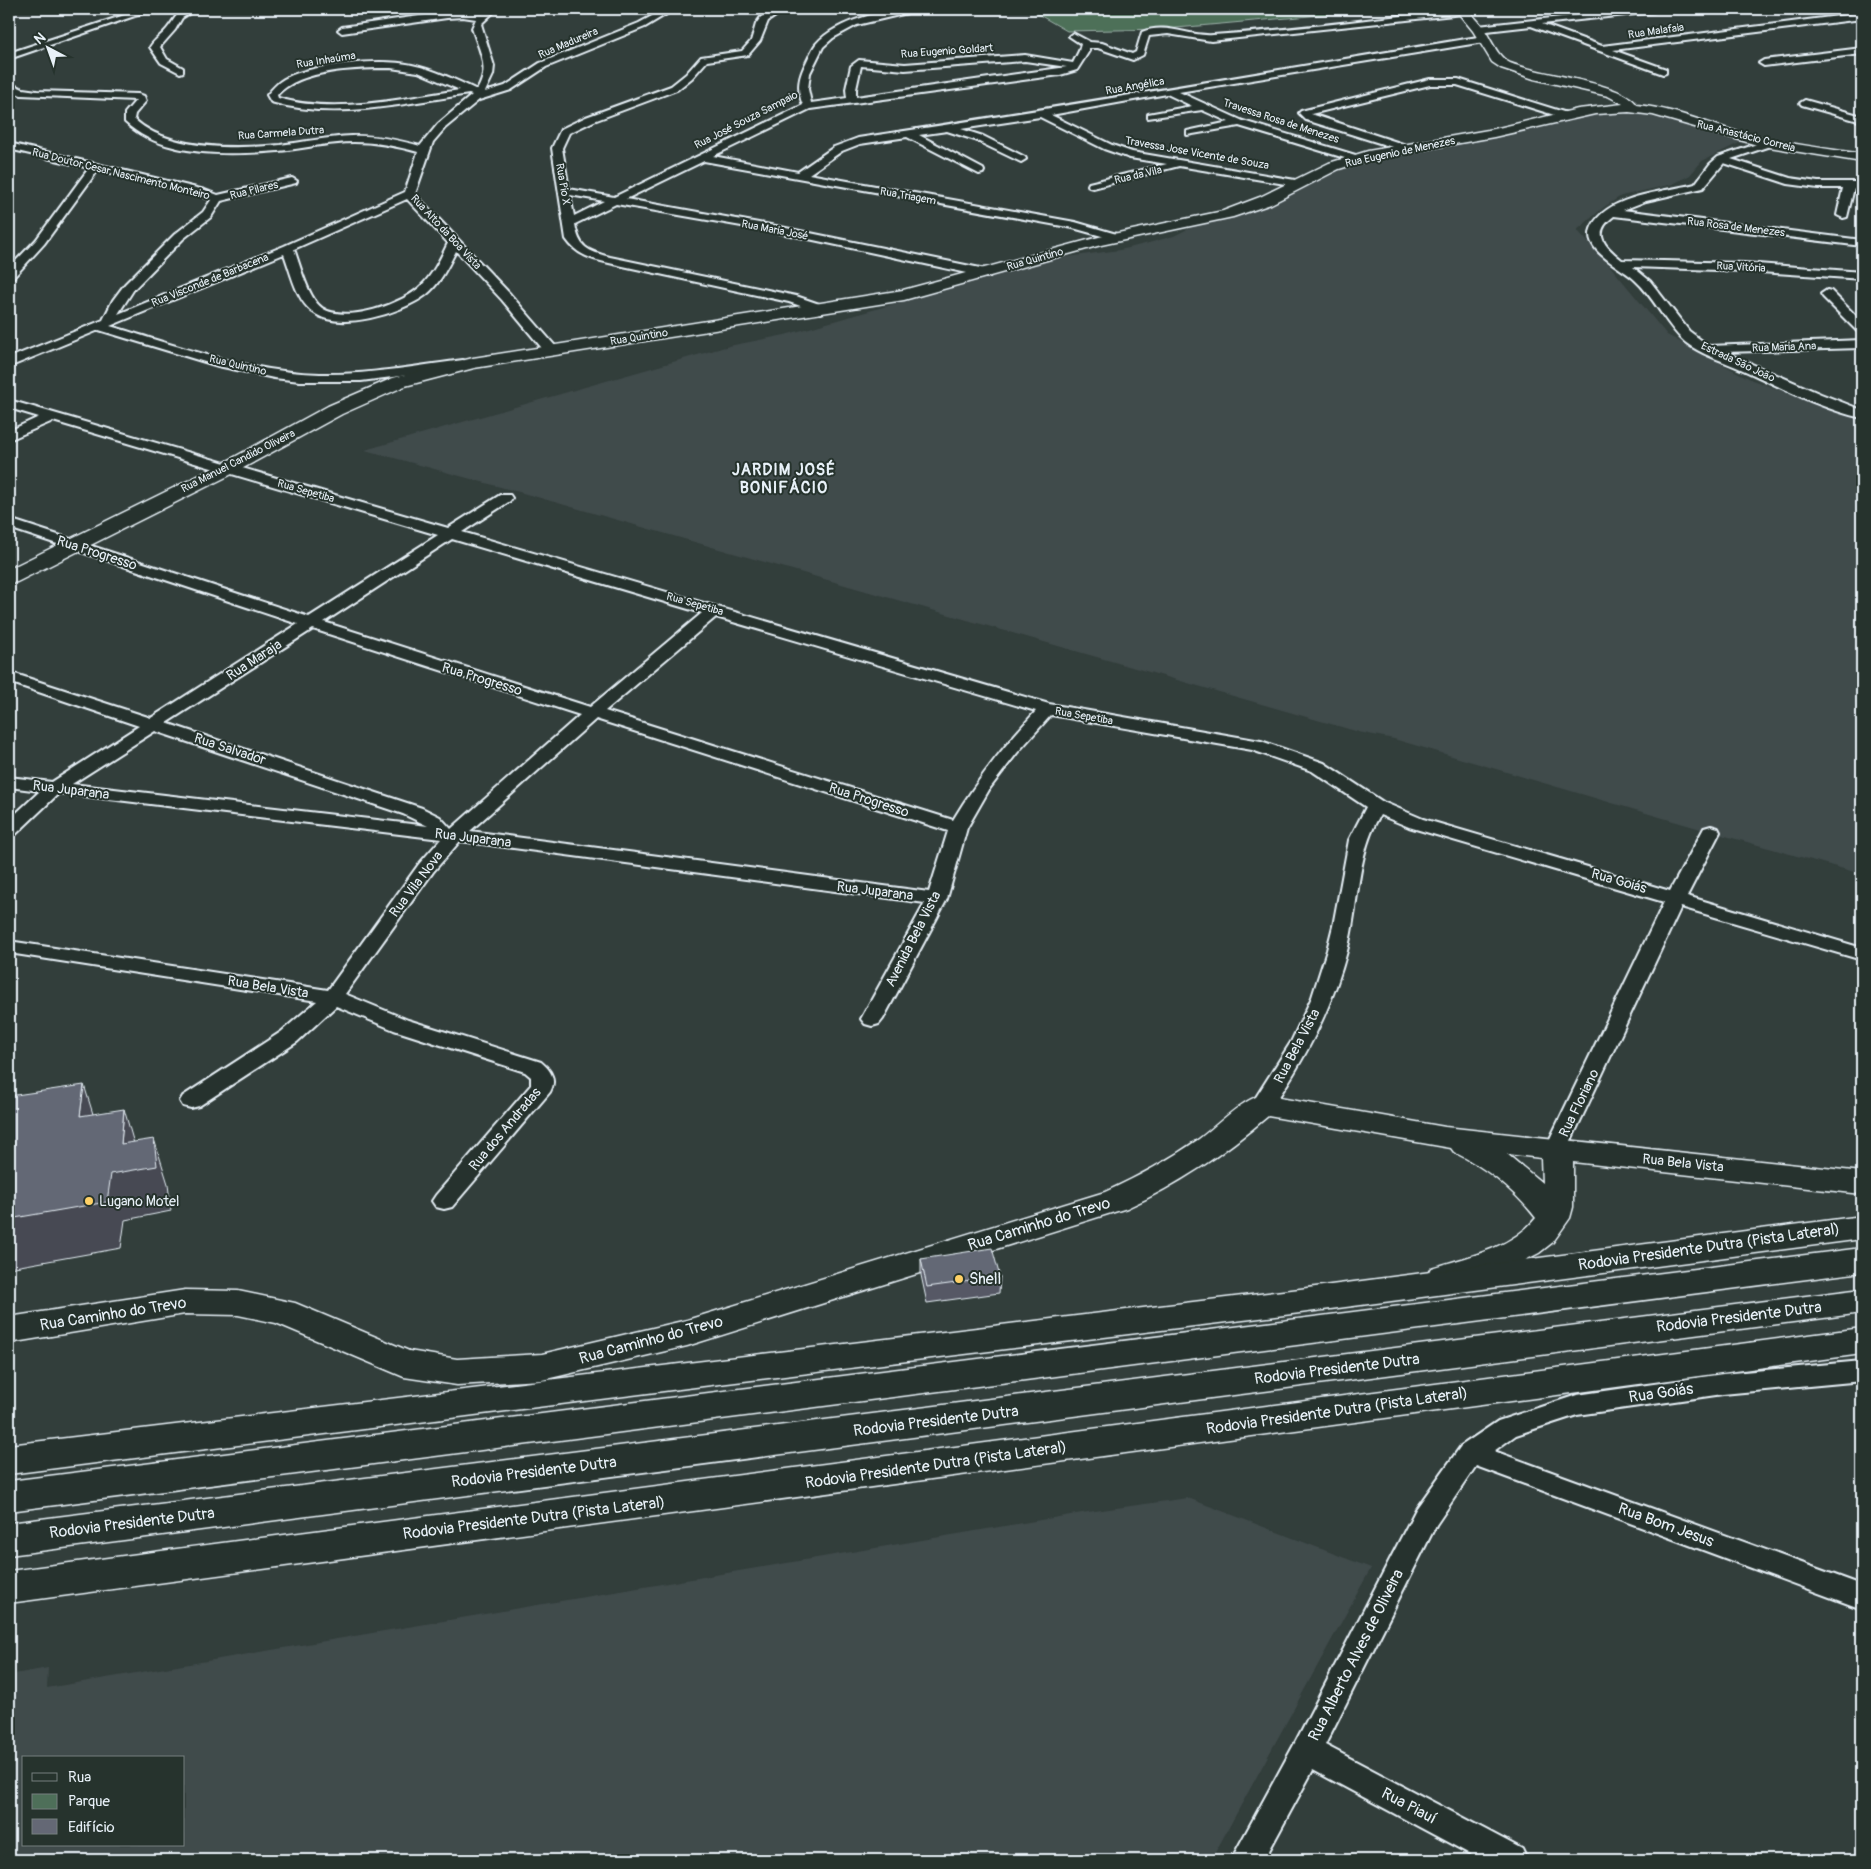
<svg xmlns="http://www.w3.org/2000/svg" width="1871" height="1869" font-family="Pangolin,sans-serif">
<style>
.built{fill:#414b4c;fill-rule:evenodd}
.green{fill:#4e6f59;stroke:#9bb0a8}
.lines{fill:none;stroke-linecap:round;stroke-linejoin:round}
.street-casing{stroke:#e8f1f8;stroke-width:4}
.secondary-casing{stroke:#e8f1f8;stroke-width:3}
.highway-casing{stroke:#e8f1f8;stroke-width:3}
.street{fill:#26332d;fill-rule:evenodd}
.secondary{fill:#26332d;fill-rule:evenodd}
.highway{fill:#26332d;fill-rule:evenodd}
.wall{fill:#565965;stroke:#e8f1f8}
.shaded-wall{fill:#464952;stroke:#e8f1f8}
.building{fill:#646875;stroke:#e8f1f8}
.poi-dot{fill:#ffd166;stroke:#26332d;stroke-width:2}
.labels{text-anchor:middle;dominant-baseline:central;stroke-width:4;stroke-linejoin:round;paint-order:stroke}
.far-street-label{font-size:11px;fill:#e8f1f8;stroke:#26332d}
.street-label{font-size:14px;fill:#e8f1f8;stroke:#26332d}
.poi-label{font-size:14px;fill:#e8f1f8;stroke:#26332d;text-anchor:start}
.far-district-label{font-size:16px;font-weight:bold;letter-spacing:1px;fill:#e8f1f8;stroke:#26332d}
.near-street-label{font-size:16px;fill:#e8f1f8;stroke:#26332d}
.near-poi-label{font-size:16px;fill:#e8f1f8;stroke:#26332d;text-anchor:start}
</style>
<rect width="100%" height="100%" fill="#323e3b"/>
<filter id="ink" filterUnits="userSpaceOnUse"><feTurbulence type="fractalNoise" baseFrequency=".02" numOctaves="2"/><feDisplacementMap in="SourceGraphic" scale="10" xChannelSelector="R" yChannelSelector="G"/><feConvolveMatrix kernelMatrix="1 2 1 2 8 2 1 2 1" color-interpolation-filters="sRGB"/></filter>
<g filter="url(#ink)">
<g class="built">
<polygon points="1612,111 1635,113 1661,119 1735,138 1745,143 1739,143 1702,161 1690,175 1673,184 1621,196 1604,207 1577,230 1610,266 1667,335 1752,380 1862,420 1862,874 1711,832 1394,739 1359,732 530,495 365,450 729,346 785,335 1052,259 1120,250 1145,244 1174,236 1190,228 1271,205 1330,172 1367,160 1402,152 1506,136"/>
<path d="M1188,1498L1371,1568L1211,1860H9V1675L48,1668L47,1688L1088,1512ZM24,1758H184V1845H24Z"/>
</g>
<polygon class="green" points="1029,9 1388,9 1165,29 1067,31"/>
<g class="lines">
<g class="street-casing">
<g id="street">
<polygon points="143,9 155,9 9,59 9,53"/>
<path d="M185,9H196L182,18L175,30L160,47L167,59L183,68V72L180,73L161,63L150,47C155,39 161,36 167,29C174,21 175,14 185,9Z"/>
<path d="M489,9H497L481,24L494,66L493,75L485,92L505,86L540,63L639,23L665,9H675L645,27L546,67L511,90L479,100L445,128L433,142L415,194L510,294L556,347L557,350L556,353H546L502,300L456,251C448,266 440,284 426,295C402,313 338,333 313,312C296,300 291,272 284,254L110,326C179,346 247,372 320,374C368,375 416,366 463,360L469,364L463,368L361,381H300L274,378L218,366L99,330L9,367V358L103,320L113,300L125,284L175,234L203,212L211,200L197,194L98,170L44,244L13,278H9V268L36,240L89,168L9,149V143L205,190L218,195L292,178L297,181L296,183L221,201L211,217L183,239L134,289L118,314L284,246L405,192L418,152C396,146 376,142 354,142C328,142 304,149 278,151C230,155 163,158 125,122V113L136,100L21,95L9,90V83L23,89L37,91L138,94L144,96L146,101L135,114L134,119C168,151 236,149 280,145C304,142 328,137 352,136C376,135 398,140 420,146L438,124L472,95L469,94C405,103 335,121 271,102L267,95C272,89 277,83 284,79C312,64 382,58 412,65C435,70 456,80 477,90C491,68 479,50 472,28L476,19L463,17L447,18L342,33L338,30L342,27L447,12L463,11L482,14ZM391,68L418,72L460,90C402,98 336,115 278,98L277,95C300,69 358,68 391,68ZM407,199L448,243C441,257 434,273 422,285C404,304 346,324 322,308C308,298 300,265 294,249Z"/>
<path d="M775,9H786L768,21L760,41L748,55L707,61L692,78L677,90L594,121L569,133L562,148L569,189L614,197L803,105C796,88 799,76 807,61C810,55 812,49 816,44C837,19 893,7 924,9L857,25L833,38L823,47L810,73L808,89L811,103L847,98L846,89L851,66L859,60L905,64L1025,55L1073,63L1079,51L1081,44L1069,36L1073,33L1090,42L1102,43L1132,54L1136,52L1142,32C1167,22 1188,37 1213,35C1295,30 1378,18 1460,9L1467,11L1463,14L1211,41L1168,34L1149,36L1143,55L1133,60L1098,48H1089V51L1077,70L1060,75L810,109L713,156L798,172L834,147L858,138C1067,107 1275,70 1484,36L1488,39L1484,42L1179,92L1243,121L1362,157L1363,159L1358,162L1239,126L1187,135V131L1229,122L1202,110L1148,118V114L1192,106L1167,94L1051,115L1112,145L1132,152L1301,181L1302,183L1301,185L1297,186L1179,166L1093,188L1089,187L1088,185L1089,183L1167,164L1130,158L1104,149L1040,117L961,129L983,136L1025,157L1026,159L1021,162L975,140L947,131L919,135L983,169L984,171L983,173L979,174L907,137L860,144L842,151L809,174L1075,222L1120,235L1122,237L1120,239L1116,240L1073,228L704,161L626,199L776,226L990,270L992,273L990,276L986,277L776,232L616,204L575,224C579,248 587,251 610,257L796,296L825,306L827,309L821,313L789,302L609,263C591,259 577,255 566,239L552,148L561,129L586,117L671,86L686,74L701,57L742,51L751,41L756,24L761,17ZM1025,61L1067,67L856,97V89L861,66L905,70ZM570,195L604,201L574,216Z"/>
<polygon points="1634,9 1658,9 1654,12 1542,24 1602,46 1862,13 1862,19 1613,50 1666,69 1666,73 1663,74 1531,26 1478,32 1474,29 1478,26"/>
<polygon points="1862,48 1862,54 1764,66 1759,63 1764,60"/>
<polygon points="1430,79 1458,79 1570,114 1572,116 1570,118 1564,118 1457,85 1430,85 1311,114 1409,146 1410,148 1405,151 1306,120 1299,113 1301,111"/>
<polygon points="1805,100 1862,116 1862,122 1802,105 1800,103"/>
<path d="M1769,140L1773,141V145L1731,159L1790,178L1818,182H1862V188H1854L1847,217L1843,218L1837,215L1843,188H1818L1788,184L1724,163L1703,188L1646,201L1623,210L1862,240V246L1614,216C1591,233 1604,246 1622,260L1745,263L1862,272V279L1745,271L1633,267L1650,281L1689,331L1709,346L1862,340V348L1724,352L1821,394L1862,410V418C1821,409 1781,387 1743,370C1724,361 1701,355 1685,342C1665,324 1655,298 1635,280C1623,268 1583,251 1591,229C1604,195 1665,192 1695,184L1710,164L1718,157Z"/>
<polygon points="1827,290 1831,291 1862,322 1862,333 1858,332 1823,297 1821,294"/>
<path d="M9,400L448,528L500,495H510L512,498L510,501L462,532L1049,704L1261,741L1324,763L1383,802L1423,819L1670,891L1704,828L1711,826L1718,828L1720,832L1687,896L1862,948V960L1681,907L1567,1149L1564,1154L1556,1157L1548,1154L1545,1149L1664,902L1409,827L1380,815C1356,855 1359,906 1347,951C1332,1009 1304,1061 1270,1110L1262,1112L1254,1110L1251,1105L1291,1042L1312,997L1327,950L1333,926L1349,840L1366,807L1312,771L1252,750L1051,715L1017,753L990,788L967,828L947,899L883,1019L879,1024L872,1026L865,1024L861,1019L925,903L460,841L433,872L345,994L408,1020L541,1062C551,1070 557,1080 550,1092L452,1207L444,1209L436,1207L432,1201L436,1195L531,1085V1077L525,1072L394,1030L336,1006L297,1042L199,1106L191,1108L183,1106L180,1101L183,1096L281,1032L317,1001L9,953V941L328,990L419,864L441,839L59,793L16,834L9,836V820L40,791L9,787V777L52,782L139,726L9,682V672L151,718L298,624L9,528V519L309,617L438,535L53,421L9,440V431L39,417L9,408ZM452,539L702,613L590,707L324,622ZM716,617L1036,711C1004,746 977,780 953,820L605,711ZM313,629L580,715L451,829L440,817L422,808L166,723ZM596,719L948,831L929,892L470,831ZM155,731L403,814L428,826L72,784Z"/>
<polygon points="1862,1361 1862,1381 1723,1394 1577,1415 1516,1435 1494,1451 1862,1585 1862,1609 1476,1466 1436,1525 1325,1745 1522,1849 1527,1860 1481,1860 1313,1770 1264,1860 1231,1860 1296,1741 1416,1509 1461,1446 1498,1421 1577,1395 1723,1374"/>
</g>
</g>
<g class="secondary-casing">
<g id="secondary">
<path d="M1455,9H1467C1472,15 1478,20 1482,26C1491,38 1496,56 1510,63C1539,75 1622,82 1637,105C1672,108 1706,123 1741,133C1781,143 1822,148 1862,154V162L1757,145L1653,115L1629,112L1595,114L1494,137L1375,158L1339,169L1271,204L1233,217L1101,245L904,300L474,368L405,386L342,414L234,473L17,582L9,583V569L220,465L328,406L393,378L473,358L903,290L1099,237L1223,211L1260,197L1329,163L1368,151L1494,129L1578,109L1623,104L1608,96L1534,79L1501,68L1492,62L1473,31Z"/>
<path d="M1262,1095L1445,1127L1862,1172V1194L1573,1162V1207L1570,1218L1553,1242L1539,1253L1504,1271L1443,1289L1431,1286L1426,1277L1431,1268C1468,1257 1511,1249 1536,1218C1514,1190 1487,1168 1454,1152L1451,1148L1268,1116C1225,1153 1179,1184 1127,1208L687,1346L542,1380L457,1385L404,1377L276,1323L238,1315L185,1314L9,1343V1317L185,1290L238,1291L295,1303L409,1351L457,1359L542,1354L687,1320L1105,1192C1138,1177 1169,1160 1199,1139C1218,1125 1240,1101 1262,1095ZM1507,1154L1541,1158L1542,1183Z"/>
</g>
</g>
<g class="highway-casing">
<g id="highway">
<polygon points="1862,1216 1862,1239 1300,1313 703,1386 9,1474 9,1445 1300,1289"/>
<polygon points="1862,1248 1862,1272 9,1511 9,1481"/>
<polygon points="1862,1289 1862,1313 9,1555 9,1523"/>
<polygon points="1862,1328 1862,1354 9,1603 9,1571"/>
</g>
</g>
<use href="#street" class="street"/>
<use href="#secondary" class="secondary"/>
<use href="#highway" class="highway"/>
</g>
<polygon class="wall" points="921,1259 1000,1277 999,1293 927,1303 921,1275"/>
<g class="shaded-wall">
<polygon points="84,1085 98,1130 80,1116"/>
<polygon points="124,1109 137,1154 154,1139 168,1184 171,1211 125,1220 121,1248 9,1268 9,1219 111,1174 121,1144"/>
</g>
<g class="building">
<polygon points="84,1085 80,1116 124,1109 121,1144 154,1139 157,1166 111,1174 107,1202 9,1219 9,1096"/>
<polygon points="992,1248 1000,1277 927,1287 921,1259"/>
</g>
</g>
<g class="poi-dot">
<circle cx="89" cy="1201" r="5"/>
<circle cx="959" cy="1279" r="5"/>
</g>
<g class="labels">
<g class="far-street-label">
<text transform="translate(1656 31) rotate(-8)">Rua Malafaia</text>
<text transform="translate(568 43) rotate(-23)">Rua Madureira</text>
<text transform="translate(947 51) rotate(-4)">Rua Eugenio Goldart</text>
<text transform="translate(326 60) rotate(-9)">Rua Inhaúma</text>
<text transform="translate(1135 86) rotate(-10)">Rua Angélica</text>
<text transform="translate(746 120) rotate(-27)">Rua José Souza Sampaio</text>
<text transform="translate(1281 121) rotate(18)">Travessa Rosa de Menezes</text>
<text transform="translate(281 133) rotate(-4)">Rua Carmela Dutra</text>
<text transform="translate(1746 136) rotate(14)">Rua Anastácio Correia</text>
<text transform="translate(1400 152) rotate(-12)">Rua Eugenio de Menezes</text>
<text transform="translate(1197 153) rotate(10)">Travessa Jose Vicente de Souza</text>
<text transform="translate(121 174) rotate(14)">Rua Doutor Cesar Nascimento Monteiro</text>
<text transform="translate(1138 175) rotate(-13)">Rua da Vila</text>
<text transform="translate(563 184) rotate(80)">Rua Pio X</text>
<text transform="translate(254 190) rotate(-14)">Rua Pilares</text>
<text transform="translate(908 196) rotate(10)">Rua Triagem</text>
<text transform="translate(1736 227) rotate(7)">Rua Rosa de Menezes</text>
<text transform="translate(775 230) rotate(11)">Rua Maria José</text>
<text transform="translate(446 232) rotate(47)">Rua Alto da Boa Vista</text>
<text transform="translate(1035 259) rotate(-16)">Rua Quintino</text>
<text transform="translate(1741 267) rotate(3)">Rua Vitória</text>
<text transform="translate(210 280) rotate(-22)">Rua Visconde de Barbacena</text>
<text transform="translate(639 337) rotate(-9)">Rua Quintino</text>
<text transform="translate(1784 347) rotate(-2)">Rua Maria Ana</text>
<text transform="translate(1738 362) rotate(25)">Estrada São João</text>
<text transform="translate(238 365) rotate(13)">Rua Quintino</text>
<text transform="translate(238 461) rotate(-27)">Rua Manuel Candido Oliveira</text>
<text transform="translate(306 491) rotate(16)">Rua Sepetiba</text>
<text transform="translate(695 604) rotate(16)">Rua Sepetiba</text>
<text transform="translate(1084 716) rotate(10)">Rua Sepetiba</text>
</g>
<g class="street-label">
<text transform="translate(97 553) rotate(18)">Rua Progresso</text>
<text transform="translate(254 660) rotate(-33)">Rua Maraja</text>
<text transform="translate(482 679) rotate(17)">Rua Progresso</text>
<text transform="translate(230 749) rotate(18)">Rua Salvador</text>
<text transform="translate(71 790) rotate(7)">Rua Juparana</text>
<text transform="translate(869 800) rotate(18)">Rua Progresso</text>
<text transform="translate(473 838) rotate(7)">Rua Juparana</text>
<text transform="translate(1619 881) rotate(16)">Rua Goiás</text>
<text transform="translate(416 884) rotate(-53)">Rua Vila Nova</text>
<text transform="translate(875 891) rotate(7)">Rua Juparana</text>
<text transform="translate(913 939) rotate(-63)">Avenida Bela Vista</text>
<text transform="translate(268 987) rotate(9)">Rua Bela Vista</text>
<text transform="translate(1297 1046) rotate(-62)">Rua Bela Vista</text>
<text transform="translate(1579 1103) rotate(-64)">Rua Floriano</text>
<text transform="translate(505 1129) rotate(-50)">Rua dos Andradas</text>
<text transform="translate(1683 1163) rotate(6)">Rua Bela Vista</text>
</g>
<g class="poi-label">
<text x="99" y="1201">Lugano Motel</text>
</g>
<g class="far-district-label">
<text x="784" y="470">JARDIM JOSÉ<tspan x="784" dy="18">BONIFÁCIO</tspan></text>
</g>
<g class="near-street-label">
<text transform="translate(1039 1224) rotate(-17)">Rua Caminho do Trevo</text>
<text transform="translate(1709 1247) rotate(-8)">Rodovia Presidente Dutra (Pista Lateral)</text>
<text transform="translate(113 1314) rotate(-9)">Rua Caminho do Trevo</text>
<text transform="translate(1739 1317) rotate(-7)">Rodovia Presidente Dutra</text>
<text transform="translate(651 1340) rotate(-15)">Rua Caminho do Trevo</text>
<text transform="translate(1337 1369) rotate(-7)">Rodovia Presidente Dutra</text>
<text transform="translate(1661 1393) rotate(-8)">Rua Goiás</text>
<text transform="translate(1337 1411) rotate(-8)">Rodovia Presidente Dutra (Pista Lateral)</text>
<text transform="translate(936 1421) rotate(-7)">Rodovia Presidente Dutra</text>
<text transform="translate(936 1465) rotate(-8)">Rodovia Presidente Dutra (Pista Lateral)</text>
<text transform="translate(534 1472) rotate(-7)">Rodovia Presidente Dutra</text>
<text transform="translate(534 1518) rotate(-7)">Rodovia Presidente Dutra (Pista Lateral)</text>
<text transform="translate(132 1523) rotate(-7)">Rodovia Presidente Dutra</text>
<text transform="translate(1666 1525) rotate(20)">Rua Bom Jesus</text>
<text transform="translate(1356 1655) rotate(-63)">Rua Alberto Alves de Oliveira</text>
<text transform="translate(1409 1806) rotate(28)">Rua Piauí</text>
</g>
<g class="near-poi-label">
<text x="969" y="1279">Shell</text>
</g>
</g>
<rect width="1871" height="1869" fill="none" stroke="#26332d" stroke-width="30"/>
<rect x="15" y="15" width="1841" height="1839" fill="none" stroke="#e8f1f8" stroke-width="2" filter="url(#ink)"/>
<rect x="22" y="1756" width="162" height="90" fill="#26332d" stroke="#747f7e"/>
<rect x="32" y="1773" width="25" height="8" fill="#26332d" stroke="#747f7e"/>
<text x="68" y="1782" font-size="15" fill="#e8f1f8">Rua</text>
<rect x="32" y="1794" width="25" height="15" fill="#4e6f59" stroke="#747f7e"/>
<text x="68" y="1806" font-size="15" fill="#e8f1f8">Parque</text>
<rect x="32" y="1819" width="25" height="15" fill="#646875" stroke="#747f7e"/>
<text x="68" y="1832" font-size="15" fill="#e8f1f8">Edifício</text>
<g transform="translate(48 48) rotate(319)" stroke="#26332d" stroke-width="4" paint-order="stroke">
<path d="M0-4L9 19L0 12L-9 19Z" fill="#e8f1f8"/>
<text y="-8" font-size="14" font-weight="bold" text-anchor="middle" fill="#e8f1f8">N</text>
</g>
</svg>
